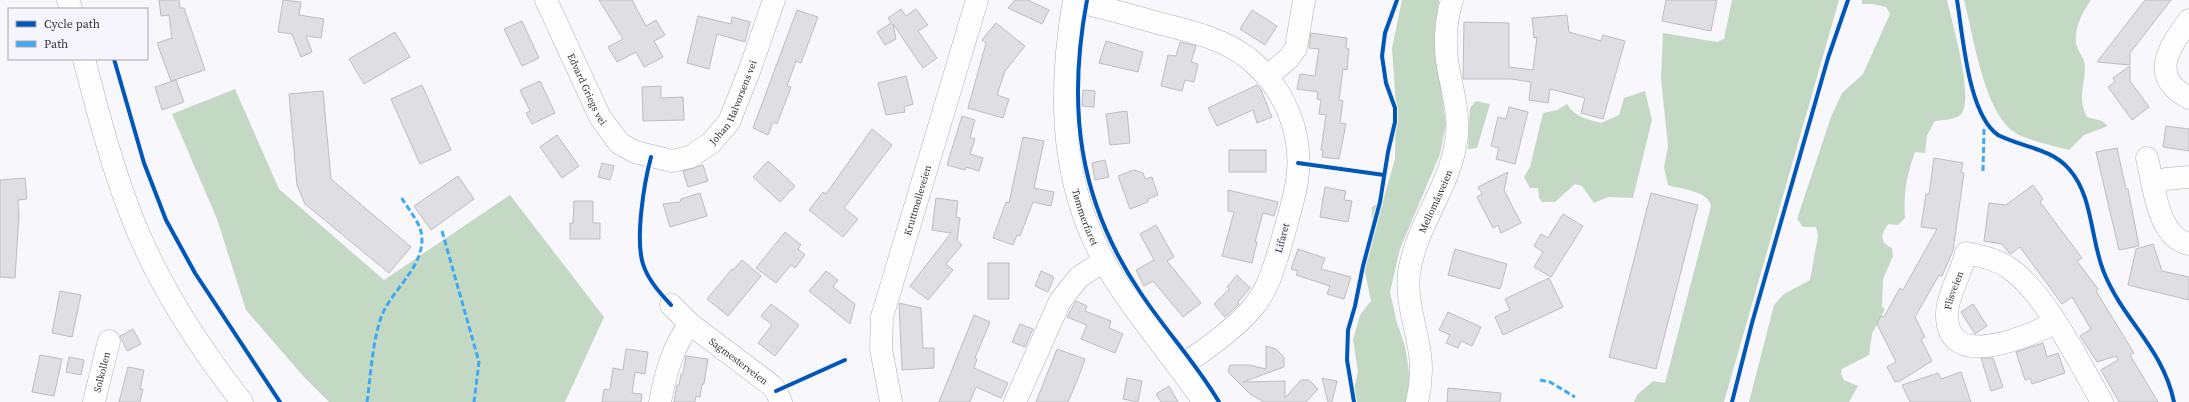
<svg xmlns="http://www.w3.org/2000/svg" width="2189" height="402" font-family="'Source Serif 4',serif">
<style>
.forest{fill:#c3d9c4}
.building{fill:#dedee3;stroke:#bcbcc1}
.lines{fill:none;stroke-linecap:round;stroke-linejoin:round}
.minor-casing{stroke:#b0b0b4;stroke-width:23}
.major-casing{stroke:#b0b0b4;stroke-width:23}
.minor{stroke:#fefeff;stroke-width:22}
.major{stroke:#fefeff;stroke-width:22}
.quiet{stroke:#3fa9f5;stroke-width:3;stroke-dasharray:6 3;stroke-linecap:butt}
.cycleway-casing{stroke:#f6f5fe;stroke-width:6}
.cycleway{stroke:#0057b8;stroke-width:4}
.labels{text-anchor:middle;dominant-baseline:central;stroke-width:3.5;stroke-linejoin:round;paint-order:stroke}
.street-label{font-size:10px;fill:#34343a;stroke:#f6f5fe}
</style>
<rect width="100%" height="100%" fill="#f7f7fc"/>
<g class="forest">
<polygon points="1402,0 1439,0 1435,42 1446,125 1440,154 1400,249 1390,292 1397,323 1405,346 1410,379 1407,402 1357,402 1354,390 1358,371 1353,340 1360,315 1371,301 1364,267 1372,242 1372,207 1383,201 1395,159 1396,106 1392,48"/>
<path d="M1732,0H1839L1724,402H1634L1637,395L1653,381L1665,383L1711,206C1709,191 1680,189 1668,185L1664,167L1668,146L1661,79L1663,33L1717,42L1724,39Z"/>
<path d="M1862,0H1947C1951,19 1977,105 1959,116C1953,120 1941,120 1935,121L1927,135L1925,153L1915,152C1907,174 1903,195 1905,218L1898,225L1888,224C1881,234 1879,243 1892,248L1893,256L1883,279L1882,307L1885,309L1872,334L1869,355L1842,369L1841,374L1844,380L1858,386L1849,402H1749L1774,305L1784,294L1810,280L1818,236L1816,227H1803L1797,219L1831,117L1842,93L1863,74L1890,14L1886,7L1873,4H1862Z"/>
<path d="M1964,0H2091C2083,11 2074,28 2076,43C2077,51 2085,58 2085,66C2085,86 2077,97 2087,117L2102,121L2108,126L2084,135L2069,150C2056,146 2025,140 2014,132C1983,109 1974,37 1964,0Z"/>
<polygon points="235,89 279,189 384,280 510,195 604,317 565,402 329,402 304,377 246,310 217,219 172,114"/>
<path d="M1645,91L1652,120L1633,198L1608,197L1594,203L1582,186L1575,184L1555,202H1542L1539,198L1538,188H1530L1524,177L1530,167L1543,113L1557,110L1567,104C1575,117 1587,119 1601,123L1619,115L1624,98Z"/>
<polygon points="1476,101 1490,104 1477,148 1468,149 1470,108"/>
</g>
<g class="building">
<polygon points="159,0 179,0 180,8 184,8 205,70 171,81 157,43 172,38 169,15 161,16"/>
<polygon points="283,0 301,2 299,15 324,19 321,38 306,36 312,52 301,57 292,34 278,32"/>
<polygon points="599,0 632,0 646,26 656,20 665,35 654,41 663,57 644,67 636,52 617,62 608,47 623,39"/>
<polygon points="1015,0 1028,0 1049,10 1042,24 1008,8"/>
<polygon points="1666,0 1717,0 1711,31 1662,21"/>
<polygon points="2145,0 2171,0 2130,53 2130,65 2097,62"/>
<polygon points="901,9 906,16 916,9 928,25 918,31 937,58 923,68 893,24 896,39 885,45 877,32 891,23 888,18"/>
<polygon points="797,10 818,17 801,63 796,61 787,86 791,87 777,124 773,122 768,135 753,128"/>
<polygon points="1252,10 1277,26 1265,45 1240,29"/>
<polygon points="1567,15 1569,32 1601,41 1603,35 1625,41 1603,119 1581,113 1585,98 1550,89 1548,103 1529,100 1531,82 1511,79 1463,79 1464,22 1509,23 1509,67 1533,70 1537,37 1534,38 1532,18"/>
<polygon points="698,16 731,24 732,17 750,22 745,42 717,34 709,69 687,63"/>
<polygon points="522,21 539,58 522,66 504,29"/>
<polygon points="996,23 1025,46 1005,71 997,95 1009,99 1003,118 968,108 986,43 982,40"/>
<polygon points="395,32 410,57 364,84 349,59"/>
<polygon points="1311,33 1347,38 1346,48 1349,49 1347,70 1343,69 1339,100 1343,101 1340,123 1346,124 1339,159 1322,157 1323,150 1321,150 1326,115 1319,114 1321,100 1317,99 1318,92 1297,89 1300,74 1315,76 1319,49 1309,48"/>
<polygon points="1106,41 1143,52 1138,72 1099,63"/>
<polygon points="1180,42 1196,46 1191,62 1198,64 1194,82 1185,80 1182,91 1161,86 1168,55 1176,56"/>
<polygon points="2130,66 2130,81 2149,107 2132,120 2108,87 2115,82 2113,78"/>
<polygon points="906,76 913,104 904,107 905,112 886,115 878,83"/>
<polygon points="176,80 184,102 162,110 155,87"/>
<polygon points="540,81 555,113 532,124 526,113 530,111 520,90"/>
<polygon points="422,85 451,150 420,164 391,99"/>
<polygon points="1257,85 1261,90 1272,117 1257,123 1253,110 1217,126 1208,108"/>
<polygon points="661,86 661,98 683,97 684,120 643,121 642,87"/>
<polygon points="1083,90 1095,91 1094,107 1082,106"/>
<polygon points="323,91 331,179 411,247 389,273 305,204 297,185 289,94"/>
<polygon points="1509,107 1528,112 1515,164 1496,159 1499,148 1491,146 1498,117 1506,119"/>
<polygon points="1127,111 1130,143 1110,145 1106,114"/>
<polygon points="962,116 975,120 970,137 975,139 970,154 983,158 979,171 966,167 965,170 947,165"/>
<polygon points="2166,126 2189,129 2189,151 2163,147"/>
<polygon points="872,129 892,145 844,208 858,219 843,237 809,210 823,192 826,194"/>
<polygon points="557,135 579,166 562,178 540,147"/>
<polygon points="1023,137 1044,141 1034,188 1054,192 1051,206 1033,202 1020,236 1017,235 1013,245 993,238 1006,202 1009,203"/>
<polygon points="2117,148 2126,189 2128,189 2139,246 2119,250 2096,152"/>
<rect x="1229" y="150" width="37" height="22"/>
<polygon points="1934,158 1963,163 1961,172 1964,173 1953,251 1942,276 1939,275 1915,317 1925,337 1921,339 1932,361 1900,381 1895,382 1887,367 1896,362 1877,324 1881,316 1884,317 1900,288 1903,290 1937,229 1921,227 1926,194 1929,194"/>
<polygon points="1105,160 1109,177 1095,180 1092,163"/>
<polygon points="768,161 795,186 780,202 753,177"/>
<polygon points="602,163 614,166 610,180 598,177"/>
<polygon points="703,165 708,181 688,187 683,171"/>
<polygon points="1134,170 1143,173 1145,179 1152,177 1158,195 1148,199 1148,202 1130,209 1118,176"/>
<polygon points="1508,172 1504,190 1521,223 1501,233 1498,225 1493,228 1477,197 1482,194 1478,187"/>
<polygon points="458,176 474,199 431,230 414,206"/>
<polygon points="25,178 27,199 18,200 19,216 15,278 0,277 0,180"/>
<polygon points="2033,185 2043,199 2040,202 2082,258 2077,261 2098,289 2096,291 2134,353 2130,355 2158,402 2119,402 2101,370 2118,360 2116,356 2097,362 2080,336 2091,329 2072,297 2062,304 2020,247 2010,254 2002,244 1984,241 1989,203 2006,205"/>
<polygon points="1325,187 1346,191 1344,200 1352,201 1348,222 1320,217"/>
<polygon points="1228,190 1278,202 1274,216 1263,213 1255,242 1257,242 1252,263 1222,256 1234,212 1228,211"/>
<polygon points="700,193 707,216 670,227 663,204 680,202 681,199"/>
<polygon points="1651,193 1698,205 1656,369 1609,357"/>
<polygon points="936,198 958,201 956,217 960,218 957,241 962,245 946,264 953,270 928,300 910,286 951,233 932,230"/>
<polygon points="574,201 593,201 593,223 600,223 600,239 570,239 570,223 573,223"/>
<polygon points="1563,214 1583,226 1551,277 1534,267 1543,252 1534,246 1541,234 1548,238"/>
<polygon points="1156,225 1174,257 1167,261 1201,303 1183,317 1153,281 1144,286 1136,270 1154,260 1140,234"/>
<polygon points="785,232 801,245 798,249 805,255 795,268 791,265 776,283 756,268"/>
<polygon points="2153,244 2162,271 2189,277 2189,300 2128,285 2136,249"/>
<polygon points="1298,249 1325,258 1321,269 1351,277 1344,299 1327,294 1330,286 1296,275 1298,271 1291,269"/>
<polygon points="1455,249 1507,264 1500,289 1448,275"/>
<polygon points="742,260 761,276 728,316 707,299 732,269 733,270"/>
<rect x="988" y="263" width="21" height="36"/>
<polygon points="826,271 838,280 833,287 855,304 850,324 809,291"/>
<polygon points="1041,271 1054,277 1048,292 1035,286"/>
<polygon points="1237,275 1250,288 1238,302 1239,304 1225,317 1214,304 1229,289 1227,287"/>
<polygon points="1549,278 1563,307 1503,335 1495,317 1510,310 1505,299"/>
<polygon points="60,291 81,295 72,337 52,333"/>
<polygon points="1076,301 1087,306 1085,311 1111,321 1109,328 1123,334 1115,353 1081,339 1087,325 1067,317"/>
<polygon points="899,303 921,308 923,348 934,348 934,368 902,370"/>
<polygon points="771,304 799,325 775,356 758,343 772,325 761,316"/>
<polygon points="1973,304 1987,326 1975,334 1961,312"/>
<polygon points="1448,312 1481,327 1472,346 1461,341 1458,348 1446,343 1450,335 1439,330"/>
<polygon points="974,315 990,322 975,358 977,359 974,368 1008,383 1001,398 976,387 970,402 939,402"/>
<polygon points="1020,324 1033,329 1025,347 1012,342"/>
<polygon points="133,329 141,344 127,351 120,336"/>
<polygon points="2043,343 2047,357 2058,353 2065,373 2032,384 2030,378 2025,380 2016,352"/>
<polygon points="1266,346 1276,349 1284,357 1284,367 1243,382 1285,381 1285,398 1301,380 1309,380 1318,389 1306,402 1264,402 1250,394 1228,372 1230,365 1249,365 1266,369"/>
<polygon points="626,349 648,352 645,374 635,372 632,393 642,394 641,402 602,402 604,389 610,390 613,368 623,370"/>
<polygon points="1057,349 1085,359 1077,381 1068,402 1036,402"/>
<polygon points="40,355 62,359 54,396 32,392"/>
<polygon points="686,356 708,359 704,384 702,384 700,397 696,396 695,402 674,402 677,385 679,385 681,374 683,374"/>
<polygon points="69,357 84,360 81,375 66,372"/>
<polygon points="1981,358 1993,358 2003,387 1991,391"/>
<polygon points="128,367 144,370 140,389 143,389 140,402 119,402"/>
<polygon points="1961,372 1971,402 1910,402 1902,385 1938,373 1941,379"/>
<polygon points="1127,378 1142,381 1138,402 1123,399"/>
<polygon points="1322,378 1337,381 1332,402 1328,402"/>
<polygon points="1169,386 1178,402 1161,402 1156,394"/>
<polygon points="1448,388 1501,393 1500,402 1447,402"/>
</g>
<g class="lines">
<g class="minor-casing">
<g id="minor">
<path id="s1" d="M546,0L600,117L619,143L635,152L672,161L690,157L711,143L729,122L750,69L774,0"/>
<path id="s2" d="M1074,0C1057,99 1060,192 1115,280C1142,322 1175,360 1204,402"/>
<path d="M1074,1C1102,7 1130,15 1158,23C1189,31 1222,38 1248,58C1285,88 1304,134 1297,181C1294,200 1288,218 1283,237C1276,260 1270,287 1254,306C1234,330 1205,350 1179,367"/>
<path d="M2189,20C2169,48 2148,76 2189,98"/>
<polyline points="1267,77 1289,58 1296,48 1304,0"/>
<path d="M2147,158C2154,185 2157,237 2189,244"/>
<polyline points="2153,184 2166,179 2189,177"/>
<path id="s3" d="M671,305L690,324L771,385L776,391L781,402"/>
<path id="s4" d="M2055,323C2028,336 1946,373 1947,314C1947,295 1962,272 1966,253C1980,256 1996,259 2009,268C2045,292 2080,364 2102,402"/>
<path id="s5" d="M94,402L109,341"/>
<path d="M660,402C666,372 672,348 690,324"/>
<path id="s6" d="M891,402L881,349L882,317L977,0"/>
<polyline points="1015,402 1060,301 1079,277 1104,261"/>
<path id="s7" d="M1417,402C1421,386 1422,370 1420,354C1416,326 1406,301 1409,273C1416,224 1452,185 1457,135C1459,114 1453,93 1449,72C1444,49 1445,22 1452,0"/>
</g>
</g>
<g class="major-casing">
<g id="major">
<polyline points="68,0 71,9"/>
<path d="M84,59C97,109 110,159 128,207C154,278 195,342 242,402"/>
</g>
</g>
<use href="#minor" class="minor"/>
<use href="#major" class="major"/>
<g class="quiet">
<polyline points="1983,171 1984,130 1987,124"/>
<polyline points="442,231 479,362 474,402"/>
<polyline points="1540,380 1550,382 1575,397"/>
<path d="M367,402C371,374 372,342 382,315C393,288 431,261 420,228C416,218 407,207 401,197"/>
</g>
<g class="cycleway-casing">
<g id="cycleway">
<path d="M1087,0C1067,107 1078,200 1140,292C1165,330 1196,363 1219,402"/>
<path d="M1957,0C1963,36 1968,114 1998,135C2021,147 2051,148 2069,169C2094,197 2090,241 2105,275C2125,322 2163,349 2174,402"/>
<polyline points="114,59 144,163 166,220 195,273 280,402"/>
<path d="M651,157C644,183 635,239 643,264C648,280 660,293 671,305"/>
<polyline points="1298,163 1384,175"/>
<polyline points="776,391 845,360"/>
<polyline points="1354,402 1347,360 1348,330 1355,306 1363,266 1380,202 1388,152 1395,122 1395,108 1386,83 1382,56 1385,33 1397,0"/>
<polyline points="1732,402 1752,323 1828,58 1848,0"/>
</g>
</g>
<use href="#cycleway" class="cycleway"/>
</g>
<g class="labels">
<g class="street-label">
<text stroke="none"><textPath href="#s1" startOffset="98">Edvard Griegs vei</textPath></text>
<text stroke="none"><textPath href="#s1" startOffset="308">Johan Halvorsens vei</textPath></text>
<text stroke="none"><textPath href="#s6" startOffset="208">Kruttmølleveien</textPath></text>
<text stroke="none"><textPath href="#s7" startOffset="207">Mellomåsveien</textPath></text>
<text stroke="none"><textPath href="#s2" startOffset="220">Tømmerfaret</textPath></text>
<text transform="translate(1282 238) rotate(-75)">Lifaret</text>
<text stroke="none"><textPath href="#s4" startOffset="157">Flisveien</textPath></text>
<text stroke="none"><textPath href="#s3" startOffset="88">Sagmesterveien</textPath></text>
<text stroke="none"><textPath href="#s5" startOffset="31">Solkollen</textPath></text>
</g>
</g>
<rect x="8" y="8" width="140" height="52" fill="#f6f5fe" stroke="#a8a8b0"/>
<rect x="16" y="21" width="20" height="6" fill="#0057b8" stroke="#a8a8b0"/>
<text x="44" y="28" font-size="12" fill="#34343a">Cycle path</text>
<rect x="16" y="41" width="20" height="6" fill="#3fa9f5" stroke="#a8a8b0"/>
<text x="44" y="48" font-size="12" fill="#34343a">Path</text>
</svg>
